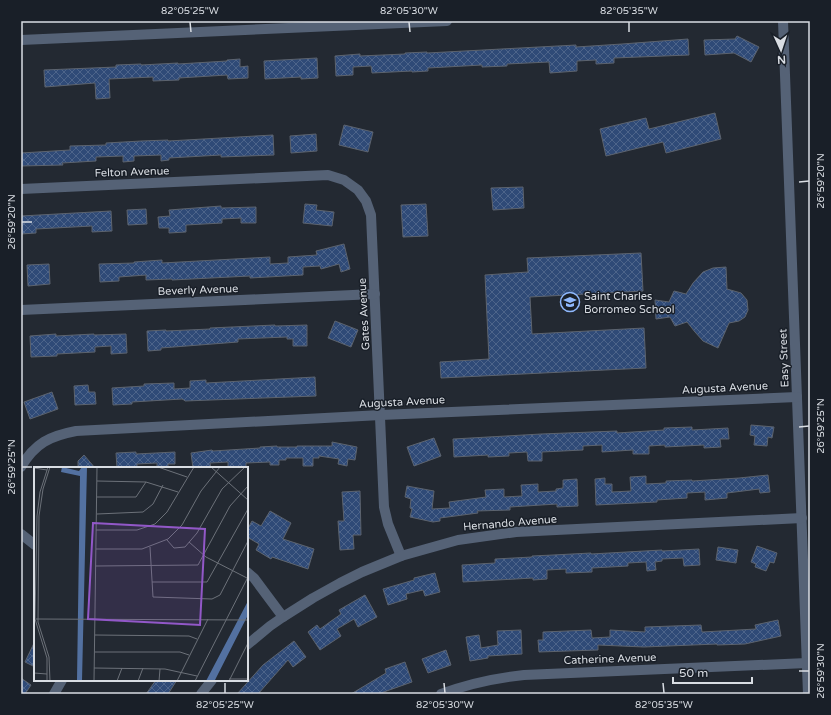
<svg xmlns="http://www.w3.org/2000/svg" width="831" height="715" font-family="'Varela Round',sans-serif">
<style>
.building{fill:url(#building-cross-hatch);stroke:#5c636e}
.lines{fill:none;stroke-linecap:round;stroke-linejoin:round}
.minor{stroke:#556276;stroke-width:10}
.tertiary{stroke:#556276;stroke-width:10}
.ticks{fill:none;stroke:#d9dde3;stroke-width:1.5}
.labels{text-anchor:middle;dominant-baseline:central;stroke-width:3;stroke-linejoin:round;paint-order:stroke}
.street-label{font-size:11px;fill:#d9dde3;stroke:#191f28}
.poi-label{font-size:11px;fill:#d9dde3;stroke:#191f28;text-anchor:start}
.inset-road{fill:none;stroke:#6c7179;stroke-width:1}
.view{fill:#9258c8;fill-opacity:0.15;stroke:#9258c8;stroke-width:2}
.inset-edge{fill:none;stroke:#d9dde3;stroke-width:2}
.neatline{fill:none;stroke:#d9dde3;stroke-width:1.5}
.ticks-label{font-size:10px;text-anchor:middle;fill:#d9dde3}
</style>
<defs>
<pattern id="building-cross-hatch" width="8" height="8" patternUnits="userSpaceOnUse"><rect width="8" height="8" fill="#2f4a77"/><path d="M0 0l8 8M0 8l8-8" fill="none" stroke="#4d648a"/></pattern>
</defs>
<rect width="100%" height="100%" fill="#232932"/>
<g class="building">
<polygon points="737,36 759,47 751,62 734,53 705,55 704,40 735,39"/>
<polygon points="688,39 689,55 614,58 614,63 596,64 596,60 577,61 577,71 550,73 549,62 507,64 507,66 482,67 482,65 428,68 428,71 412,72 412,71 372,73 371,66 353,67 353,75 336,76 335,56 360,54 360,56 405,54 405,53 427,52 427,53 576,45 576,47 622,44"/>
<polygon points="317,58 318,78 301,79 301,77 265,79 264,61"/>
<polygon points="240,59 240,67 248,66 248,78 228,79 227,75 179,78 179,80 153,81 153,77 109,79 110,98 96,99 95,83 45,87 44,70 116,67 116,65 141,64 141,65 178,63 178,64 227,61 227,60"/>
<polygon points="715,113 721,139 666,153 663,142 606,156 600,129 646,118 649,129"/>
<polygon points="344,125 373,132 368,152 339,145"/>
<polygon points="316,134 317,151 291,153 290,136"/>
<polygon points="273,135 274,155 221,157 221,155 169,158 169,160 161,161 161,155 134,156 134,161 123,162 123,156 96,157 96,161 62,163 63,165 21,166 21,153 70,150 70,146 106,145 106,143 141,141 168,140 168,141"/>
<polygon points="523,187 524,208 493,210 491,188"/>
<polygon points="305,204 317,205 316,210 334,212 332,226 303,223"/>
<polygon points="426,204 428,236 403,237 401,205"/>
<polygon points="221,206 221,208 256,207 256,223 241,223 241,218 222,219 222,223 186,225 186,232 169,233 169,228 159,228 158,217 170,216 169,210"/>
<polygon points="146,209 147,224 128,225 127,210"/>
<polygon points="111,211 112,231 92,232 92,226 36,229 36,233 21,234 21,216"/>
<polygon points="344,244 350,269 341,272 339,264 321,269 320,266 303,267 303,275 250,278 250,276 172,280 172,279 146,280 146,275 119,277 119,281 100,282 99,264 134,263 134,262 162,260 162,263 270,257 270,264 288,263 288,257 317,255 316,251"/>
<polygon points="641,253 643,291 530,297 532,334 644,328 646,368 441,378 440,362 489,359 485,275 528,272 527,258"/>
<polygon points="49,264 50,284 28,286 27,265"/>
<polygon points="726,267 727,289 741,293 747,300 748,310 745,317 739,321 729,323 718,348 703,341 695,332 687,322 675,326 670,317 656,319 655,300 669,302 674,291 686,294 693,283 703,272 713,268"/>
<polygon points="335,321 358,330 351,347 328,338"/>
<polygon points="275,325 275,326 307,325 307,346 293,346 293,339 287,339 287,337 238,339 238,342 161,348 161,350 148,351 147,331 166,330 166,331 210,329 210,328"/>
<polygon points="56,334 56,336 94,334 94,335 126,334 127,353 111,354 111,346 95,347 95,352 57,354 57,356 31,357 30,336"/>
<polygon points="315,377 316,396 185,401 184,400 182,399 132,402 132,404 113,405 112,388 144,386 144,384 174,383 174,389 190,388 190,381 206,380 206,383"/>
<polygon points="88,385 89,392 95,392 96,404 75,405 74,386"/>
<polygon points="52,392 58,409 30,419 24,402"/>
<polygon points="751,425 774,427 772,438 768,437 767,446 754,445 755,436 750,435"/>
<polygon points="692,427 692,430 728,428 729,439 720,439 721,447 704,448 704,445 665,447 665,445 649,446 649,454 633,454 633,450 602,452 602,445 583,446 583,450 542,452 542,461 528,461 527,452 509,453 509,456 488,457 488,455 454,457 453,439 541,434 617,431 617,433 664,430 664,428"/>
<polygon points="434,438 441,456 414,466 407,447"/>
<polygon points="332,442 357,447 355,460 348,459 347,466 338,464 339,459 319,456 319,458 313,458 313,466 303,466 303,458 286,458 286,460 279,460 279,465 270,465 270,462 246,463 246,468 228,468 228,462 210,463 211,468 199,468 199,467 193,468 191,453 212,450 213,451 260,448 260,447 277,446 277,447 297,447 297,446 332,446"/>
<polygon points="136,452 136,454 175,452 175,464 168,464 168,468 157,468 157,463 137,464 137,468 117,468 116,453"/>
<polygon points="84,455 95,468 78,468 78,461"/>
<polygon points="768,475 770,492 760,493 759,489 727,493 727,498 705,500 705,492 687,493 687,498 657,500 657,502 596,505 595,479 605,478 605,484 612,484 612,492 631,491 630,477 646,476 646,484 666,483 666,481 692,480 692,481 739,478"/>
<polygon points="577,479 578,506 557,507 557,504 510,507 510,510 477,511 478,513 440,518 440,521 433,522 410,517 412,509 410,508 411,499 405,497 407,486 434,491 432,509 450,508 449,502 486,497 485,490 504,489 504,497 522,496 521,485 538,484 538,492 556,491 556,489 563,488 563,480"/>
<polygon points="360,491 361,535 353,535 354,549 340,550 338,521 344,521 342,492"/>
<polygon points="270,511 291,523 283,539 314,549 308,569 272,557 271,559 256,550 259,544 247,537 247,530 252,521 261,526"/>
<polygon points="757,546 777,553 774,563 770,562 766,571 755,567 756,564 751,562"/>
<polygon points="718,547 738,550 736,563 716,560"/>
<polygon points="699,549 700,565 684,566 683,558 662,559 662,561 655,562 656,570 647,571 646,562 628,563 628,566 592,568 592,572 566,573 566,569 547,570 547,579 533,580 533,578 463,582 462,565 495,563 495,559 532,557 532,556 553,555 591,553 591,554 662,550 662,551"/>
<polygon points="435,573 440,592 425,596 423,590 406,594 407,599 388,605 383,589 414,580 414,578"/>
<polygon points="365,595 377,617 358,627 354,619 337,629 341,636 320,650 308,632 317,625 320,629 341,614 339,610"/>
<polygon points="778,620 781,636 745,644 717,645 717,644 644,647 598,645 598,650 539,652 538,640 543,640 543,632 591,630 592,638 610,637 610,630 645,632 645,627 701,625 702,632 756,629 755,625"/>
<polygon points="521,630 522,654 488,656 488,658 470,661 466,637 479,635 481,648 498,645 497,631"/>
<polygon points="35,641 35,667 25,662"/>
<polygon points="294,641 306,657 293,667 288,660 258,694 237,694 263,665"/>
<polygon points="446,650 451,665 428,673 422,659"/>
<polygon points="405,662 412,682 378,694 351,694 386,673 385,669"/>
<polygon points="21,678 31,685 25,694 21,694"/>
<polygon points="156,680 177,680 168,694 146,694"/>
</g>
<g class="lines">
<g class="minor">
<polyline points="783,21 808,694"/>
<polyline points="21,189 328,175 344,180 358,190 366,201 371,215 384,507 388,524 401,556"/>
<polyline points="21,310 375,294"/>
<path d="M21,467C35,443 50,436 76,431L381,415L797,397"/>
<polyline points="21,534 35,545"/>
<polyline points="247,572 254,578 283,617"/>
<polyline points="247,645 270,626 283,617 313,598 340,583 362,572 401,556 458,540 516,532 802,518"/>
<polyline points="54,694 62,680"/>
<polyline points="201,694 212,680"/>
<path d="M441,694C468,684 495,678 524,675L807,663"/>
</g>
<polyline class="tertiary" points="21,40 447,21"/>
</g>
<path class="ticks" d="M190,22L191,32M409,22L410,32M629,22V32M799,182L809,181M22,222H32M799,427L809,426M22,467H32M799,671H809M225,683V693M444,683L445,693M663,683L664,693"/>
<defs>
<g id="school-ring" transform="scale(1)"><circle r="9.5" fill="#191f28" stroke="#8fb8fd" stroke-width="1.5"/><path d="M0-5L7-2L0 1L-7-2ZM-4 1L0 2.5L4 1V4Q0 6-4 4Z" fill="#8fb8fd"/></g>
</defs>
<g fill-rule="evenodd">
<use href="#school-ring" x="570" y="302"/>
</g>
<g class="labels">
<g class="street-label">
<text transform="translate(132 172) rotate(-2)">Felton Avenue</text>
<text transform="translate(198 290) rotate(-2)">Beverly Avenue</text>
<text transform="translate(364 314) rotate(-93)">Gates Avenue</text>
<text transform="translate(784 358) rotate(-92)">Easy Street</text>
<text transform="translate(725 388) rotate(-3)">Augusta Avenue</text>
<text transform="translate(402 402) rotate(-3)">Augusta Avenue</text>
<text transform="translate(510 523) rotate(-5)">Hernando Avenue</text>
<text transform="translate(610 659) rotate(-2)">Catherine Avenue</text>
</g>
<g class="poi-label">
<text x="584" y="296">Saint Charles<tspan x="584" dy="13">Borromeo School</tspan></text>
</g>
</g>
<g transform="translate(34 467)">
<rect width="214" height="214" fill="#232932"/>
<path d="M28,0L45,4L48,0H53L48,214L43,213L46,9L27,5ZM214,134V148L181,213L172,214Z" fill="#5371a1"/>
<path class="inset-road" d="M124,0L153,10M177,0L214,33M0,1L13,3M63,14L112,15L144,25M63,30H102L112,15M63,47L109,45L119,37L129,18M62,63H103L121,57L133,45L160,0M133,73L140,81L151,80L163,66L188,22L211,0M155,75L172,90L213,111M116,80L119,130L178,132L186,128L214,74M62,82H108L134,72L148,58L167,24L186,0M62,99L164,98L196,39L214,19M118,115H173L214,42M2,152L214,153M61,168L155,169L163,172M61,185H146L155,188M60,201L131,202L163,209M0,206L13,207M195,212H214M13,214V191L1,152L3,49L6,25L14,0M16,214L15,190L4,155L5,49L9,22L16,0M60,214L63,0M83,214L88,201M104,214L109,201M125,214L126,202M143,214L174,152M161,214L214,110M195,214L214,176"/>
<path class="view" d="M59,56L171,62L166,158L54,152Z"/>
<rect width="214" height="214" class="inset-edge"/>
</g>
<rect width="831" height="715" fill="none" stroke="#191f28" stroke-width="44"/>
<g transform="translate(781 50) rotate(177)" stroke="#191f28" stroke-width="3" paint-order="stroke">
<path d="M0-3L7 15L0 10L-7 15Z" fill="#d9dde3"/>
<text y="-6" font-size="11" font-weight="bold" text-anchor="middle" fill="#d9dde3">N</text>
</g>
<path d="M673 677v6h79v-6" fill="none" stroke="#d9dde3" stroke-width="2"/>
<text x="679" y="677" font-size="12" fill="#d9dde3" stroke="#191f28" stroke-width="3" paint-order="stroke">50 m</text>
<rect x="22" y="22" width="787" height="671" class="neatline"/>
<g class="ticks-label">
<text x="190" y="14">82°05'25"W</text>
<text x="409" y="14">82°05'30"W</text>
<text x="629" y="14">82°05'35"W</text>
<text transform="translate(820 181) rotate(-90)" y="4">26°59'20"N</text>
<text transform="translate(11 222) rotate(-90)" y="4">26°59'20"N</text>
<text transform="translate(820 426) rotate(-90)" y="4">26°59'25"N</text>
<text transform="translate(11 467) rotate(-90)" y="4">26°59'25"N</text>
<text transform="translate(820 671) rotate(-90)" y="4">26°59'30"N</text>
<text x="225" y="708">82°05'25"W</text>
<text x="445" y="708">82°05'30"W</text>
<text x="664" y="708">82°05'35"W</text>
</g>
</svg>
